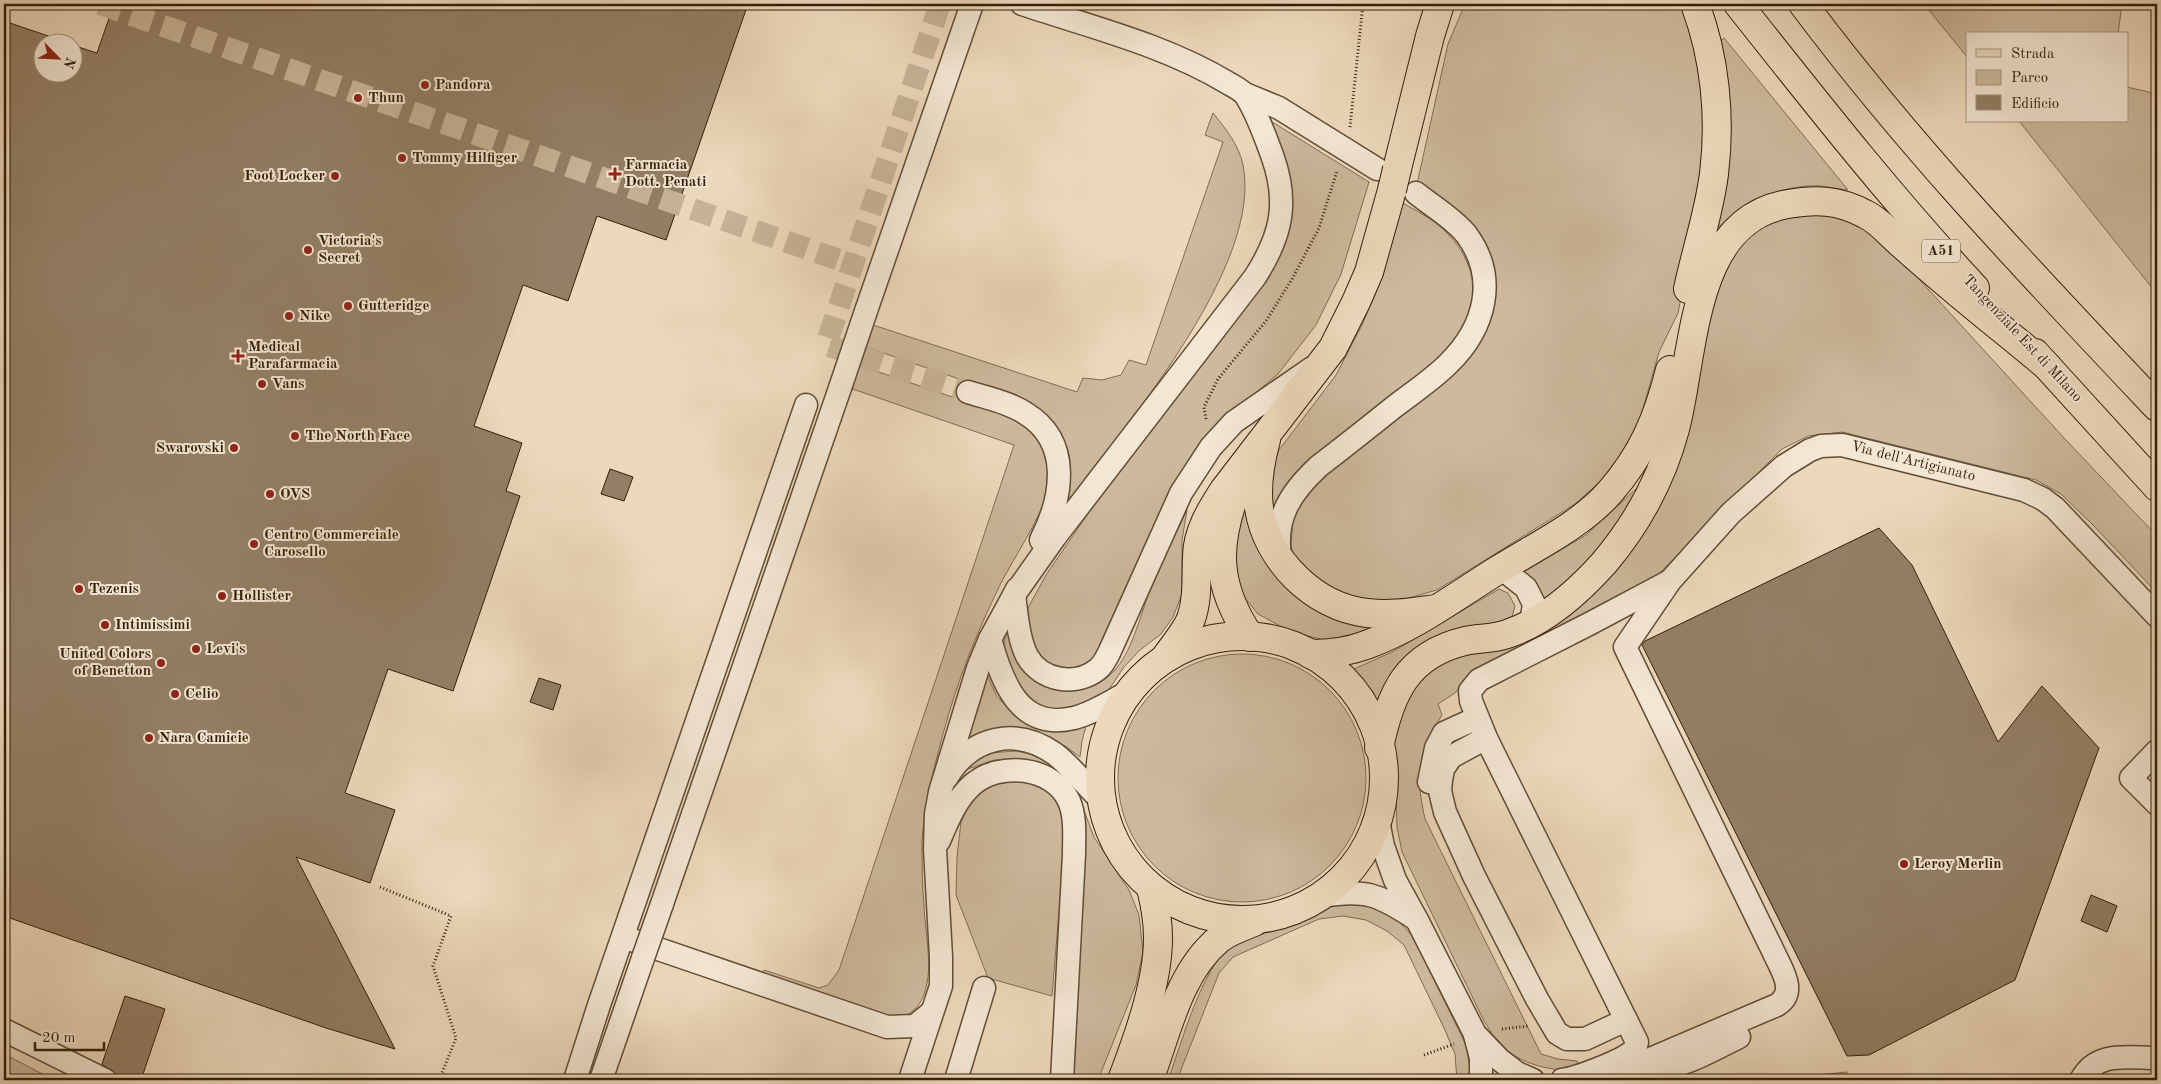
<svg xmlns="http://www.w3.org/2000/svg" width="2161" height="1084" font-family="'Old Standard TT',serif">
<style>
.green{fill:#cdb99d;stroke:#806c52}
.building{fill:#937f65;stroke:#331f08}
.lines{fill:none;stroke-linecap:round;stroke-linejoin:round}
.minor-tunnel{stroke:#c7b397;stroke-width:22;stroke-dasharray:22 11;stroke-linecap:butt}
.minor-casing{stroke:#614d35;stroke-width:25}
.major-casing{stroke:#331f08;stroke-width:30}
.highway-casing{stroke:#331f08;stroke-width:30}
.path{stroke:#331f08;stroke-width:3;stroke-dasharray:1 2.5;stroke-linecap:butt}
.minor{stroke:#f3e6d3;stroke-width:22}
.major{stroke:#ecd8bb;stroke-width:28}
.highway{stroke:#ecd8bb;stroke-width:28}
.minor-bridge-casing{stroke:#614d35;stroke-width:25;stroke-linecap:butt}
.major-bridge-casing{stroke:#331f08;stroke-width:30;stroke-linecap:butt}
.minor-bridge{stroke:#f3e6d3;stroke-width:22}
.major-bridge{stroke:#ecd8bb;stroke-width:28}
.poi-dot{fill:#8f2418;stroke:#f3e6d3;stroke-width:2}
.labels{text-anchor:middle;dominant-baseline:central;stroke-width:4;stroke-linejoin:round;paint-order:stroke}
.shield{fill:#f3e6d3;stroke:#6d5b45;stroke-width:1}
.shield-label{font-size:14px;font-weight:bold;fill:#331f08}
.poi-label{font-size:15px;font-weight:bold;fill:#331f08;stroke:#f3e6d3;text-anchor:start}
.street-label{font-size:15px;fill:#331f08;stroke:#f3e6d3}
</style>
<rect width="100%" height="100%" fill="#ecd8bb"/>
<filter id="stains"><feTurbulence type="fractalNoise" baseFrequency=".004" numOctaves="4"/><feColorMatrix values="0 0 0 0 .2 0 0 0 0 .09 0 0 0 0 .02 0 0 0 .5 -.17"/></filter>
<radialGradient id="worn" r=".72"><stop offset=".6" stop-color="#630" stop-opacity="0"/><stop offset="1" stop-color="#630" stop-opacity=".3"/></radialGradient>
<g class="green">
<polygon points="1465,4 1685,4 1709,101 1701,199 1678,313 1659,352 1641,416 1625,450 1601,481 1575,504 1437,590 1387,604 1328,591 1293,558 1291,543 1293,519 1299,502 1317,480 1455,372 1476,348 1490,318 1494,278 1417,184 1448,44"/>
<polygon points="1924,4 2122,4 2118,34 1967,34 1967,57"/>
<path d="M1724,38L1848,190C1836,189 1822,185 1810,186C1770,188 1745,205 1716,229L1720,41Z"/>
<polygon points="2127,87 2157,94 2157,294 2019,121 2127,121"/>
<path d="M1213,113C1225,128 1239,145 1243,165C1263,264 1129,421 1072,497H1067C1067,485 1071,473 1070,462C1069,438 1047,417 1029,403L863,346L870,324L1077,392L1083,378L1102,380L1121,375L1129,360L1146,365L1223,142L1205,135Z"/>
<polygon points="1269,120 1369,182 1341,274 1316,325 1278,374 1233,412 1095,663 1076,672 1041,663 1024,629 1028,608 1046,575 1098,499 1264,284 1280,250"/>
<path d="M1401,202C1415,210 1431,218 1443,229C1475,259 1483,297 1460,335C1454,343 1446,351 1440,358L1271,521V469L1279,450L1336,375L1362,325L1383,275Z"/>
<path d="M1796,213C1829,214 1846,217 1876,232L2064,438L2157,536V593L2093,525L2061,494L2036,480L1842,432L1808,436L1782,449L1646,587L1463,684L1455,693L1438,704L1442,715C1418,753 1415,775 1425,819L1541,1054L1558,1059L1577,1061L1581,1070C1552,1072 1520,1065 1499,1043C1493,1037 1489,1028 1484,1021L1402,852L1397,827L1395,762L1393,737L1405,694L1441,658L1508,643L1648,516L1716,279L1749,231Z"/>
<path d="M858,365L1023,421C1038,436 1053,454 1052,476C1049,506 1014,557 1000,585C976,634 957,682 943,734C934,768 924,805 922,841C922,862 922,885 924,906C925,935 935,972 922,999C915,1013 905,1016 893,1021L760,978L764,970L819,988L828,985L839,970L1014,445L850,388Z"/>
<path d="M1639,486C1611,536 1589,569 1541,602L1524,572L1586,535Z"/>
<polygon points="1246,494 1252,532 1265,561 1287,587 1377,626 1355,635 1325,640 1291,632 1258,614 1237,588 1230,533"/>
<path d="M1187,510L1182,540V594L1173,617L1161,634L1140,650L1124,667L1104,697L1064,711L1042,707L1021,694L1003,648L1009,619C1008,645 1013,666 1036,681C1059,696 1094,692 1113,672C1131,654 1140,617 1149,593C1161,565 1174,537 1187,510Z"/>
<polygon points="1499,589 1508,593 1515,606 1511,620 1496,627 1377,707 1367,686 1354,669 1394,651"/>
<circle cx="1242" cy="778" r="124"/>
<polygon points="986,673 997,697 1017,716 1086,726 1082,741 1080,757 1065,746 1041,735 965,742"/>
<path d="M1017,751L1042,757L1075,786L1094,837L1129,890L1139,915L1143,952L1136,985L1098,1080H1069L1084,826L1019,760H994L962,771C978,751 993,753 1017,751Z"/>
<polygon points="1005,780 1027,782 1046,790 1062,807 1066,827 1052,996 988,978 956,895 957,857 961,822 971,801 987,787"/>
<path d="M1338,903H1368L1391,913L1413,937L1466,1045L1470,1069L1469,1080H1457L1455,1054L1445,1030L1404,945L1387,931L1366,920L1343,916L1319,919L1233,957L1219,973L1177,1080H1168C1183,1040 1203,959 1241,937C1255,929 1270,929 1285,924C1303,918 1320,909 1338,903Z"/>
<polygon points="4,1054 54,1080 4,1080"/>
<polygon points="1847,1072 1844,1080 1769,1080"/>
</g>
<g class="building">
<polygon points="114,4 748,4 666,240 597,216 568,301 523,285 474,426 522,443 506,491 520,496 453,691 388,669 345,793 395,810 370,883 296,857 395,1049 326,1028 4,916 4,21 66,42 42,42 42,72 72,72 72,45 97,53"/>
<polygon points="610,469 633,477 624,501 601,494"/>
<polygon points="1879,528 1912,565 1998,742 2042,686 2099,748 2015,980 1869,1055 1847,1056 1642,645 1645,641"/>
<polygon points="539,678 561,685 553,710 530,702"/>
<polygon points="2091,895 2117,906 2107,932 2081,921"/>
<polygon points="125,996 165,1009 141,1080 116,1074 102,1064"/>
</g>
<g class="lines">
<g class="minor-tunnel">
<polyline points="100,4 854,265"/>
<polyline points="940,4 826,345 968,392"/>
</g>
<g class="minor-casing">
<g id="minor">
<polyline points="1245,94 1279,108 1377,169"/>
<polyline points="866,311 972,4"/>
<path d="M968,392C987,398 1008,402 1025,413C1073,442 1062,499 1041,540"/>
<path d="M1280,557C1274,517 1291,492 1319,466C1344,447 1369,427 1394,407C1412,393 1432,380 1448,364C1485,328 1499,278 1466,234C1453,218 1432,206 1416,193"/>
<polyline points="1501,568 1526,588 1534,604 1531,624"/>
<polyline points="1670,581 1731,513 1784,466 1810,450 1821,446 1842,445 2024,490 2043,499 2055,508 2157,616"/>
<path d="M1017,589L1014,595C1017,615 1018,638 1027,656C1041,681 1076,687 1098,669C1103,665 1106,659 1109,653L1181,493L1211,447L1234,422L1312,368"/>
<path d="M990,639C1002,682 1019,731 1074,718C1094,713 1113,700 1130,691"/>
<polyline points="1486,738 1451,757 1443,769 1441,780 1440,791 1445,812 1474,876 1537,999 1557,1033 1567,1039 1585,1039 1626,1020"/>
<polyline points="2157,751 2131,778 2157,804"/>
<path d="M947,777C971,737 1016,726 1055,754C1072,767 1086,786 1101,800"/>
<polyline points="1429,782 1436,748 1444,733 1477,718"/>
<polyline points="1378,821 1383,846 1395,880 1417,920 1475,1034 1500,1060 1517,1073 1533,1080"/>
<path d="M939,841C947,822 956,799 972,785C999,761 1053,766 1069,801C1076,817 1074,837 1074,854L1062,1080"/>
<path d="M1321,896C1366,889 1378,894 1416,919"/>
<polyline points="662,904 840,388"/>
<polyline points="629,939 887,1027 915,1026 932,1012"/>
<polyline points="4,1030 105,1080"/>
<polyline points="1475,1035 1481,1058 1481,1080"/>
<path d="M1647,1070C1680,1070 1710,1051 1739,1037"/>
<polyline points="575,1080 599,1005 806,405"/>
<polyline points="601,1080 643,958"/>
<path d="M910,1080L941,986V957L935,849L936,814L940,792L978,668L990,639L1014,595L1055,537L1255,277C1282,235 1289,202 1272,155C1265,136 1257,113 1246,96C1242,90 1233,86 1228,83C1165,45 1091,27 1022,4"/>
<polyline points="956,1080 984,988"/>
<path d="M1562,1080C1577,1078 1619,1062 1632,1052C1635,1049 1636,1047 1637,1042L1486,738L1471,701L1470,691L1479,680L1591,623L1670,581L1625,647L1774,953C1781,969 1798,992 1777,1005L1601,1080"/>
<path d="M2081,1080C2097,1050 2128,1058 2157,1058"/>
</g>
</g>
<g class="major-casing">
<g id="major">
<polyline points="1397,169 1430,36 1440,4"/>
<path d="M1266,440C1260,462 1256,485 1259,508C1267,560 1314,607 1367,613C1390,616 1413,612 1436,609"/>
<path d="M1236,491C1215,547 1216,586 1250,637"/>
<circle cx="1242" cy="778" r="142"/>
<path d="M1165,658C1174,645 1185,633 1191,619C1198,599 1196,578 1197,557C1197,532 1211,510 1224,490L1333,348L1356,302L1369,272L1392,190"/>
<path d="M1122,1080C1138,1038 1158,983 1158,938C1158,920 1155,904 1151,888"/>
<path d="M1149,1080C1167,1033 1178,973 1219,939C1229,931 1242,927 1254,922"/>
</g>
</g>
<g class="highway-casing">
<g id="highway">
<path d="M1738,4C1815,101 1891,198 1975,288"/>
<path d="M1803,4C1910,147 2034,277 2157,407"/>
<path d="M1688,289C1696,251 1709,213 1714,174C1721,117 1715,57 1695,4"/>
<polyline points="2035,353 2157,487"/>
<path d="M1310,654C1330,654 1348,652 1366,645C1414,628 1456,596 1498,570C1536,546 1580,526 1610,492C1643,454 1658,418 1670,370"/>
<path d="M1379,748C1390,693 1407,655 1465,641C1479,638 1494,639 1507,634C1544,622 1578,592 1604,563C1637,524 1662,478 1675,429C1695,354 1690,220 1788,204C1816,199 1839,200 1865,214C1878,220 1887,231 1897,240C1910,252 1924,264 1937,275C1973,306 2011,336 2047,366"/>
</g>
</g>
<g class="path">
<polyline points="1350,127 1363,4"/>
<polyline points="1206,419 1204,407 1218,379 1266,321 1292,279 1319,228 1337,171"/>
<polyline points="380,887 451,916 433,966 456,1038 439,1080"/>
<polyline points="1502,1029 1528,1026"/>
<polyline points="1424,1055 1454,1044"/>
</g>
<use href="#minor" class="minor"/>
<use href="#major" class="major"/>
<use href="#highway" class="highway"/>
<g class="minor-bridge-casing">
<g id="minor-bridge">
<polyline points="840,388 866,311"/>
<polyline points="643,958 662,904"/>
</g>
</g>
<g class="major-bridge-casing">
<polyline id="major-bridge" points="1392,190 1397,169"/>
</g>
<use href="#minor-bridge" class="minor-bridge"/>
<use href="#major-bridge" class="major-bridge"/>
</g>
<g class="poi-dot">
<circle cx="425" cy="85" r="5"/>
<circle cx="358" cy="98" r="5"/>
<circle cx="402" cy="158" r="5"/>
<path d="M612.5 166.5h5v5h5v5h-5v5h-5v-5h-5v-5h5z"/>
<circle cx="335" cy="176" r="5"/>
<circle cx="308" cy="250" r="5"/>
<circle cx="348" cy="306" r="5"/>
<circle cx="289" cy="316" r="5"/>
<path d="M235.5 348.5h5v5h5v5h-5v5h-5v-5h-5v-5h5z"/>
<circle cx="262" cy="384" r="5"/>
<circle cx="295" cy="436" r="5"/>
<circle cx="234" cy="448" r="5"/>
<circle cx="270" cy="494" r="5"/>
<circle cx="254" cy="544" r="5"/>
<circle cx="79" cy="589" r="5"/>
<circle cx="222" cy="596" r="5"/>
<circle cx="105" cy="625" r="5"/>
<circle cx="196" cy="649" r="5"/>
<circle cx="161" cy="663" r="5"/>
<circle cx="175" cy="694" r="5"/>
<circle cx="149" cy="738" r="5"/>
<circle cx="1904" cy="864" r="5"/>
</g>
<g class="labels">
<rect class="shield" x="1922" y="239.5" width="38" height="23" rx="4"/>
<g class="shield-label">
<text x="1941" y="251">A51</text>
</g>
<g class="poi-label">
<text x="435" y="85">Pandora</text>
<text x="368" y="98">Thun</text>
<text x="412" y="158">Tommy Hilfiger</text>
<text x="625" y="165">Farmacia<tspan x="625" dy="17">Dott. Penati</tspan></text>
<text x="325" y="176" text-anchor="end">Foot Locker</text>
<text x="318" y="241">Victoria's<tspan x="318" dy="17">Secret</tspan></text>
<text x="358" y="306">Gutteridge</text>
<text x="299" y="316">Nike</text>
<text x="248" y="347">Medical<tspan x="248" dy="17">Parafarmacia</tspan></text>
<text x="272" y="384">Vans</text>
<text x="305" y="436">The North Face</text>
<text x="224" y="448" text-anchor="end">Swarovski</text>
<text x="280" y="494">OVS</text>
<text x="264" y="535">Centro Commerciale<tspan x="264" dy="17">Carosello</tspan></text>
<text x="89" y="589">Tezenis</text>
<text x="232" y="596">Hollister</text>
<text x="115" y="625">Intimissimi</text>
<text x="206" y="649">Levi's</text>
<text x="151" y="654" text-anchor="end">United Colors<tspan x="151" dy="17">of Benetton</tspan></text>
<text x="185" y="694">Celio</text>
<text x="159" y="738">Nara Camicie</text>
<text x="1914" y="864">Leroy Merlin</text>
</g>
<g class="street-label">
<text transform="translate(2022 339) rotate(47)">Tangenziale Est di Milano</text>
<text transform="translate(1913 462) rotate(14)">Via dell'Artigianato</text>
</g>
</g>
<rect width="2161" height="1084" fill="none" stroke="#ecd8bb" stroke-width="20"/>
<rect x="5" y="5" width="2151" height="1074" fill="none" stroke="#331f08" stroke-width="2.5"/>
<rect x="10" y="10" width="2141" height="1064" fill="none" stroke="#331f08"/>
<rect x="1966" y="32" width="162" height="90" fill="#f3e6d3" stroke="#a69682"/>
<rect x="1976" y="49" width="25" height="8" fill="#ecd8bb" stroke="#a69682"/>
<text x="2011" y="58" font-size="15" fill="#331f08">Strada</text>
<rect x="1976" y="70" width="25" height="15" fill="#cdb99d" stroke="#a69682"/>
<text x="2011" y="82" font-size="15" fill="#331f08">Parco</text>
<rect x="1976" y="95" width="25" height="15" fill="#937f65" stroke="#a69682"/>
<text x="2011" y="108" font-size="15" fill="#331f08">Edificio</text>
<g transform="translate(58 58) rotate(114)"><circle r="24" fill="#f3e6d3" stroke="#a69682"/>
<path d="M0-4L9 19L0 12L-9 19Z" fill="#8f2418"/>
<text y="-8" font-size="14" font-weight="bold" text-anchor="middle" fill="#331f08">N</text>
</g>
<path d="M35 1042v8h69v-8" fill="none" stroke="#331f08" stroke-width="2.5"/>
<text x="42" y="1042" font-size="15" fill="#331f08" stroke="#f3e6d3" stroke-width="4" paint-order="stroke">20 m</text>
<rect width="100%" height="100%" filter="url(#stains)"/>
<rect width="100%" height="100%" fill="url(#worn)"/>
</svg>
